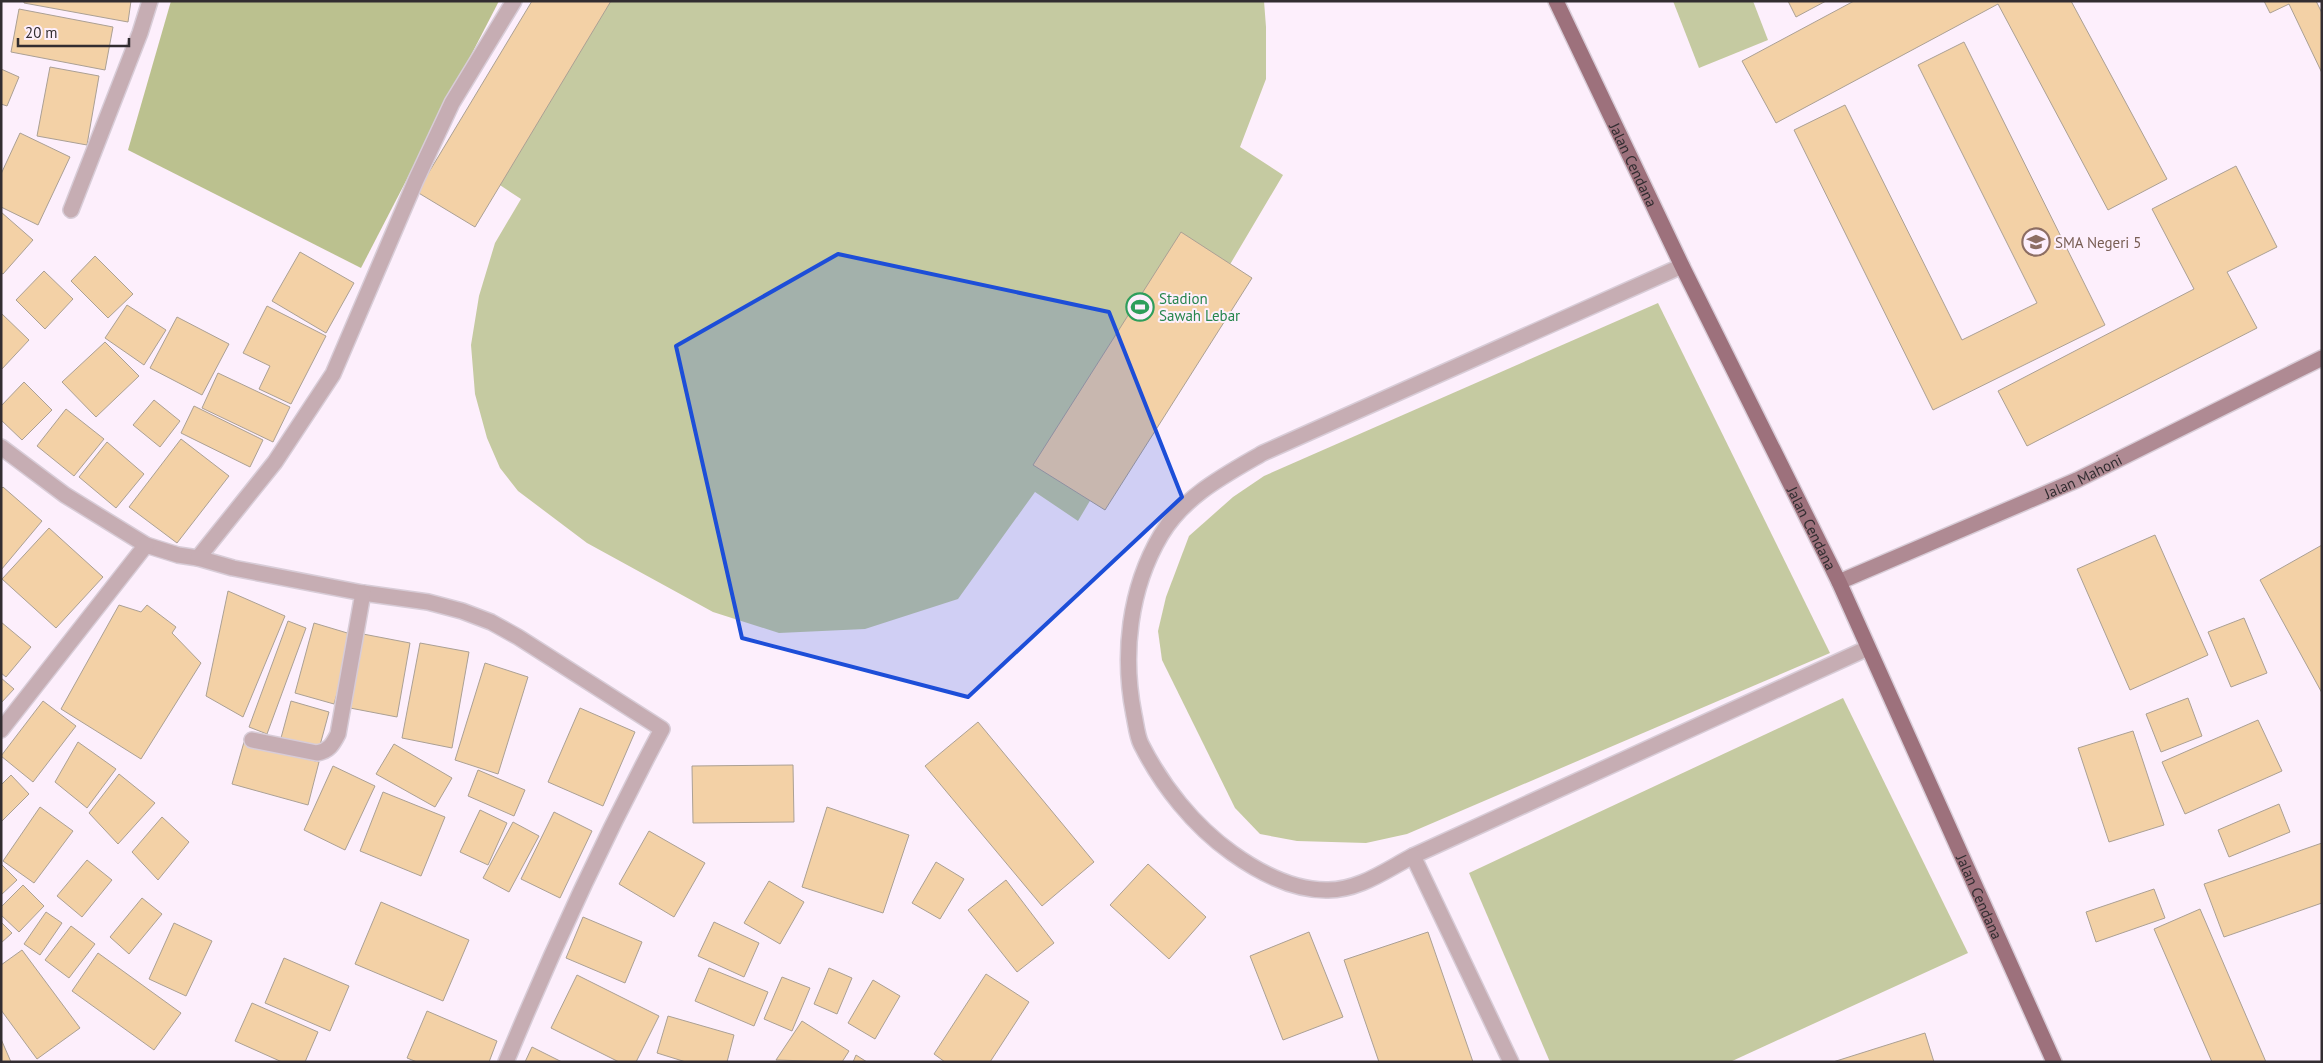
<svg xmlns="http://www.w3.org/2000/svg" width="2323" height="1063" font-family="'PT Sans',sans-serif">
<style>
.green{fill:#c5caa1}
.forest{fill:#bbc18f}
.building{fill:#f3d1a6;stroke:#aba094}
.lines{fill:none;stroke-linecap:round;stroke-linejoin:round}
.lane-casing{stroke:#d8ccd7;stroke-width:18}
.street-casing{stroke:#d8ccd7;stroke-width:18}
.secondary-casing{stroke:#d8ccd7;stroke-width:18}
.primary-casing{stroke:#d8ccd7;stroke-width:18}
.lane{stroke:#c6adb3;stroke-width:15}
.street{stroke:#c6adb3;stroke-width:15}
.secondary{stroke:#af8a93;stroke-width:15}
.primary{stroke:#9d717c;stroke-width:15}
.marked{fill:#1d4ed8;fill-opacity:0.2;stroke:#1d4ed8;stroke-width:4;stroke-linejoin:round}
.labels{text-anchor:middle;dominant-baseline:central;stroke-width:4;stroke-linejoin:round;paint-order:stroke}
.street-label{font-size:15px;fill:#322d31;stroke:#fdeffc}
.education-label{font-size:15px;fill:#785e54;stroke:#fdeffc;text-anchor:start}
.leisure-label{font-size:15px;fill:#27864d;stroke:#fdeffc;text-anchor:start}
</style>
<rect width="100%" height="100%" fill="#fdeffc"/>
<g class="green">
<polygon points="541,1 1264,1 1266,27 1266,79 1240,147 1283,175 1078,521 1035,492 958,599 865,629 779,633 713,612 587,543 518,491 500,468 487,438 475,394 471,345 479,296 495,243 521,199 450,152"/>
<polygon points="1673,1 1753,1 1768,40 1699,68"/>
<polygon points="1658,303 1830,653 1407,834 1366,843 1297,841 1260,834 1235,808 1162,660 1158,631 1166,597 1189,536 1233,497 1264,476"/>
<polygon points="1843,698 1968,953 1730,1062 1550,1062 1469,873"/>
</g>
<polygon class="forest" points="171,1 499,1 361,268 128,150"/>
<g class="building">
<polygon points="24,1 131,1 128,22 24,3"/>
<polygon points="532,1 611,1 475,227 417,192"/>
<polygon points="1788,1 1826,1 1796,17"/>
<polygon points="1854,1 2071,1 2167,179 2108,210 1998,4 1776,123 1742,61"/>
<polygon points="2264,1 2316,1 2322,13 2322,73 2289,4 2270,13"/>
<polygon points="19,9 113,27 105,70 11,52"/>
<polygon points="1964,42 2105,325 1933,410 1794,130 1845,105 1962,340 2037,303 1918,65"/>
<polygon points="50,67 99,76 87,145 37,136"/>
<polygon points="1,69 19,77 7,106 1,104"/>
<polygon points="20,133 70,157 38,225 1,207 1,174"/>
<polygon points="2236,166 2277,247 2227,272 2257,328 2027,446 1998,391 2194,289 2152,209"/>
<polygon points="1,212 33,240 3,274 1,273"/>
<polygon points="1181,232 1252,278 1105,510 1033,465"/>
<polygon points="300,252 354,283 326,333 272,301"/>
<polygon points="95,256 133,294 108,318 71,281"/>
<polygon points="44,271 73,299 45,329 16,300"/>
<polygon points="127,305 166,330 144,365 105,338"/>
<polygon points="267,306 326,336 291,404 259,389 270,366 243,353"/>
<polygon points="1,313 29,340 1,370"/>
<polygon points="177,317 229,344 202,395 150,368"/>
<polygon points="105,342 139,376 96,417 62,382"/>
<polygon points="218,373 290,407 273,442 202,408"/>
<polygon points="24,382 52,410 22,440 1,420 1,406"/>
<polygon points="154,400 180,421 160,447 133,425"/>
<polygon points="194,406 263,440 250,467 181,433"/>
<polygon points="66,409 104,439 74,476 37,446"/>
<polygon points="181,439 229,476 177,543 129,507"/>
<polygon points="107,442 144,474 116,508 79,477"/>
<polygon points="3,487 42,521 1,570 1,489"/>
<polygon points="49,528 103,577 56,628 2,579"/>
<polygon points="2155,535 2208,655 2130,690 2077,569"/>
<polygon points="2322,545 2322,693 2260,580"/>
<polygon points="228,591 285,616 243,717 206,696"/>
<polygon points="119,605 141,612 147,605 176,627 172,633 201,663 141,759 61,709"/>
<polygon points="2244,618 2267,673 2231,687 2208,632"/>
<polygon points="288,621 306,628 267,734 249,727"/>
<polygon points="1,622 31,647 6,677 1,673"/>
<polygon points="314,623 354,635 334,704 295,693"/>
<polygon points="363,634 410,643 397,717 350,708"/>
<polygon points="420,643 469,652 452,748 402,738"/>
<polygon points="485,663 528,677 498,774 455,760"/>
<polygon points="1,678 14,689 1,703"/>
<polygon points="2188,698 2202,736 2161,752 2146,714"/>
<polygon points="43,701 76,726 33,782 1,756"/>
<polygon points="291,701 329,712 319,749 281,738"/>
<polygon points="580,708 635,732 603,806 548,782"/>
<polygon points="2258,720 2282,771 2185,814 2162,762"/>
<polygon points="978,722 1094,862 1042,906 925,766"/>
<polygon points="2133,731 2164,825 2109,842 2078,748"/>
<polygon points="78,742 116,769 87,808 55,782"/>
<polygon points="244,742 319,762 308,805 232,784"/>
<polygon points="394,744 452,778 435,807 376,774"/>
<polygon points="793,765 794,822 693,823 692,766"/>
<polygon points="333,766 375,786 345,850 304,830"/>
<polygon points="478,770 525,790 514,816 468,796"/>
<polygon points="119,774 155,803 118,844 89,813"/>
<polygon points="11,775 29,794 1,822 1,785"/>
<polygon points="383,792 445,817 421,876 360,851"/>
<polygon points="2279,804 2290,832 2229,857 2218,830"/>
<polygon points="40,807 73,831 34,883 3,861"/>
<polygon points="827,807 909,835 883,913 802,887"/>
<polygon points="480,810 507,823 488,865 460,852"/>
<polygon points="554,812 592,831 560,898 521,879"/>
<polygon points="162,817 189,842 158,880 132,852"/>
<polygon points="513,822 539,836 509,892 483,878"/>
<polygon points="649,831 705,863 674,917 619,884"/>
<polygon points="2322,843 2322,903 2224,937 2204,884"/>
<polygon points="87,860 112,880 82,917 57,896"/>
<polygon points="936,862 964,879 940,919 912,903"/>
<polygon points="1,864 17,880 1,895"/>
<polygon points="1148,864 1206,917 1169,959 1110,905"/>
<polygon points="1006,880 1054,943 1017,972 968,910"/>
<polygon points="769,881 804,902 780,944 744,923"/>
<polygon points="23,885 44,906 19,932 1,915 1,907"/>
<polygon points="2154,889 2165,918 2096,942 2086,912"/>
<polygon points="142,898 162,914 129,954 110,937"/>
<polygon points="381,902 469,940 443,1001 355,964"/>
<polygon points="2200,909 2266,1062 2212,1062 2154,929"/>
<polygon points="46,912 62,923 40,955 24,944"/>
<polygon points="583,917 642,942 625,983 566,958"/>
<polygon points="1,922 12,933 1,943"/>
<polygon points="714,922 759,943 744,977 698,956"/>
<polygon points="174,923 212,941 186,996 149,979"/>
<polygon points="71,926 95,944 69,978 45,960"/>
<polygon points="1309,932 1343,1017 1283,1040 1250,956"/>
<polygon points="1428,932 1473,1062 1379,1062 1344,960"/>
<polygon points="22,950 80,1028 37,1059 1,1010 1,965"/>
<polygon points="98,953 181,1013 154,1050 72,991"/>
<polygon points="284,958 349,986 330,1031 265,1003"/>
<polygon points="709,968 768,992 754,1026 695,1001"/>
<polygon points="829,968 852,978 837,1014 814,1004"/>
<polygon points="986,974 1029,1002 990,1062 945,1062 934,1054"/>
<polygon points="577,975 659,1016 636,1062 619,1062 551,1028"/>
<polygon points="782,977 810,988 792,1031 764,1019"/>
<polygon points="873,980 900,996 875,1039 848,1023"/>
<polygon points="252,1003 318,1032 305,1062 282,1062 235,1041"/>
<polygon points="427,1011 497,1041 489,1062 417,1062 407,1058"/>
<polygon points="668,1016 734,1035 727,1062 686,1062 657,1053"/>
<polygon points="802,1021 849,1051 842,1062 776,1060"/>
<polygon points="1925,1033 1934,1062 1833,1062"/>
<polygon points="1,1039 11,1062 1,1062"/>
<polygon points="532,1047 562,1062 525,1062"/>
<polygon points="856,1055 867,1062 853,1062"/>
</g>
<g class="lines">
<g class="lane-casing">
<g id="lane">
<path d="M1682,266L1263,453C1225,475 1184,496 1161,535C1129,589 1122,655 1134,715C1136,724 1137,736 1141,744C1162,786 1194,826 1232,853C1260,873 1292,890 1326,890C1358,891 1386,870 1413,856L1868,648"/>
<polyline points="1413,856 1511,1062"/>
</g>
</g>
<g class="street-casing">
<g id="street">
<polyline points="71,210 140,33 150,1"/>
<polyline points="1,447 65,495 146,545 178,555 198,558 275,462 333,374 416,180 452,103 514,1"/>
<path d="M198,558L233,568L363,593L428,602L462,611L491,622L518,637L662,729C604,838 553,948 506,1062"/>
<polyline points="1,730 146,545"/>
<path d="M252,740L317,753C329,751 333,744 338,734L363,593"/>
</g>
</g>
<g class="secondary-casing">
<g id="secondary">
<path id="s1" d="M1839,582L2077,480L2322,358"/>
</g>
</g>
<g class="primary-casing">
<g id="primary">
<path id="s2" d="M1556,1L1682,266L1839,582L2054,1062"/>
</g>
</g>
<use href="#lane" class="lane"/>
<use href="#street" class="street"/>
<use href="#secondary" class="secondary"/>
<use href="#primary" class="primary"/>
</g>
<path class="marked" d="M838,254L1109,312L1182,497L968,697L742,638L676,346Z"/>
<defs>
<g id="school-ring" transform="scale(1.4375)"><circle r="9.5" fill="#fdeffc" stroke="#8d6e63" stroke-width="1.5"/><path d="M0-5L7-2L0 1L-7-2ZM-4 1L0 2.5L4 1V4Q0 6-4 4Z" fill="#8d6e63"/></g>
<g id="stadium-ring" transform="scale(1.4375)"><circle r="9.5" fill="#fdeffc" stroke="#2e9e5b" stroke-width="1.5"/><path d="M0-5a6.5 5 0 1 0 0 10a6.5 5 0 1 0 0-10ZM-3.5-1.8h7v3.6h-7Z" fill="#2e9e5b"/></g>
</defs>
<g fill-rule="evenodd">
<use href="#school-ring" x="2036" y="242"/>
<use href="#stadium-ring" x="1140" y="307"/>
</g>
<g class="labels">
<g class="street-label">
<text stroke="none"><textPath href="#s2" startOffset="181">Jalan Cendana</textPath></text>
<text stroke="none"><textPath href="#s1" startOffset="266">Jalan Mahoni</textPath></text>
<text stroke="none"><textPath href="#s2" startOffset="586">Jalan Cendana</textPath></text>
<text stroke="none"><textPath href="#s2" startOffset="991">Jalan Cendana</textPath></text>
</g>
<g class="education-label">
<text x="2055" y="242">SMA Negeri 5</text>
</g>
<g class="leisure-label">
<text x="1159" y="298">Stadion<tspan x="1159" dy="17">Sawah Lebar</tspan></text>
</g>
</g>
<rect width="2323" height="1063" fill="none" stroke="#322d31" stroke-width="5"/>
<path d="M18 38v8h111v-8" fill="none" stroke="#322d31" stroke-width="2.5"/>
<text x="25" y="38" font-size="15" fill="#322d31" stroke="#fdeffc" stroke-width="4" paint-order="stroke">20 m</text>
</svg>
